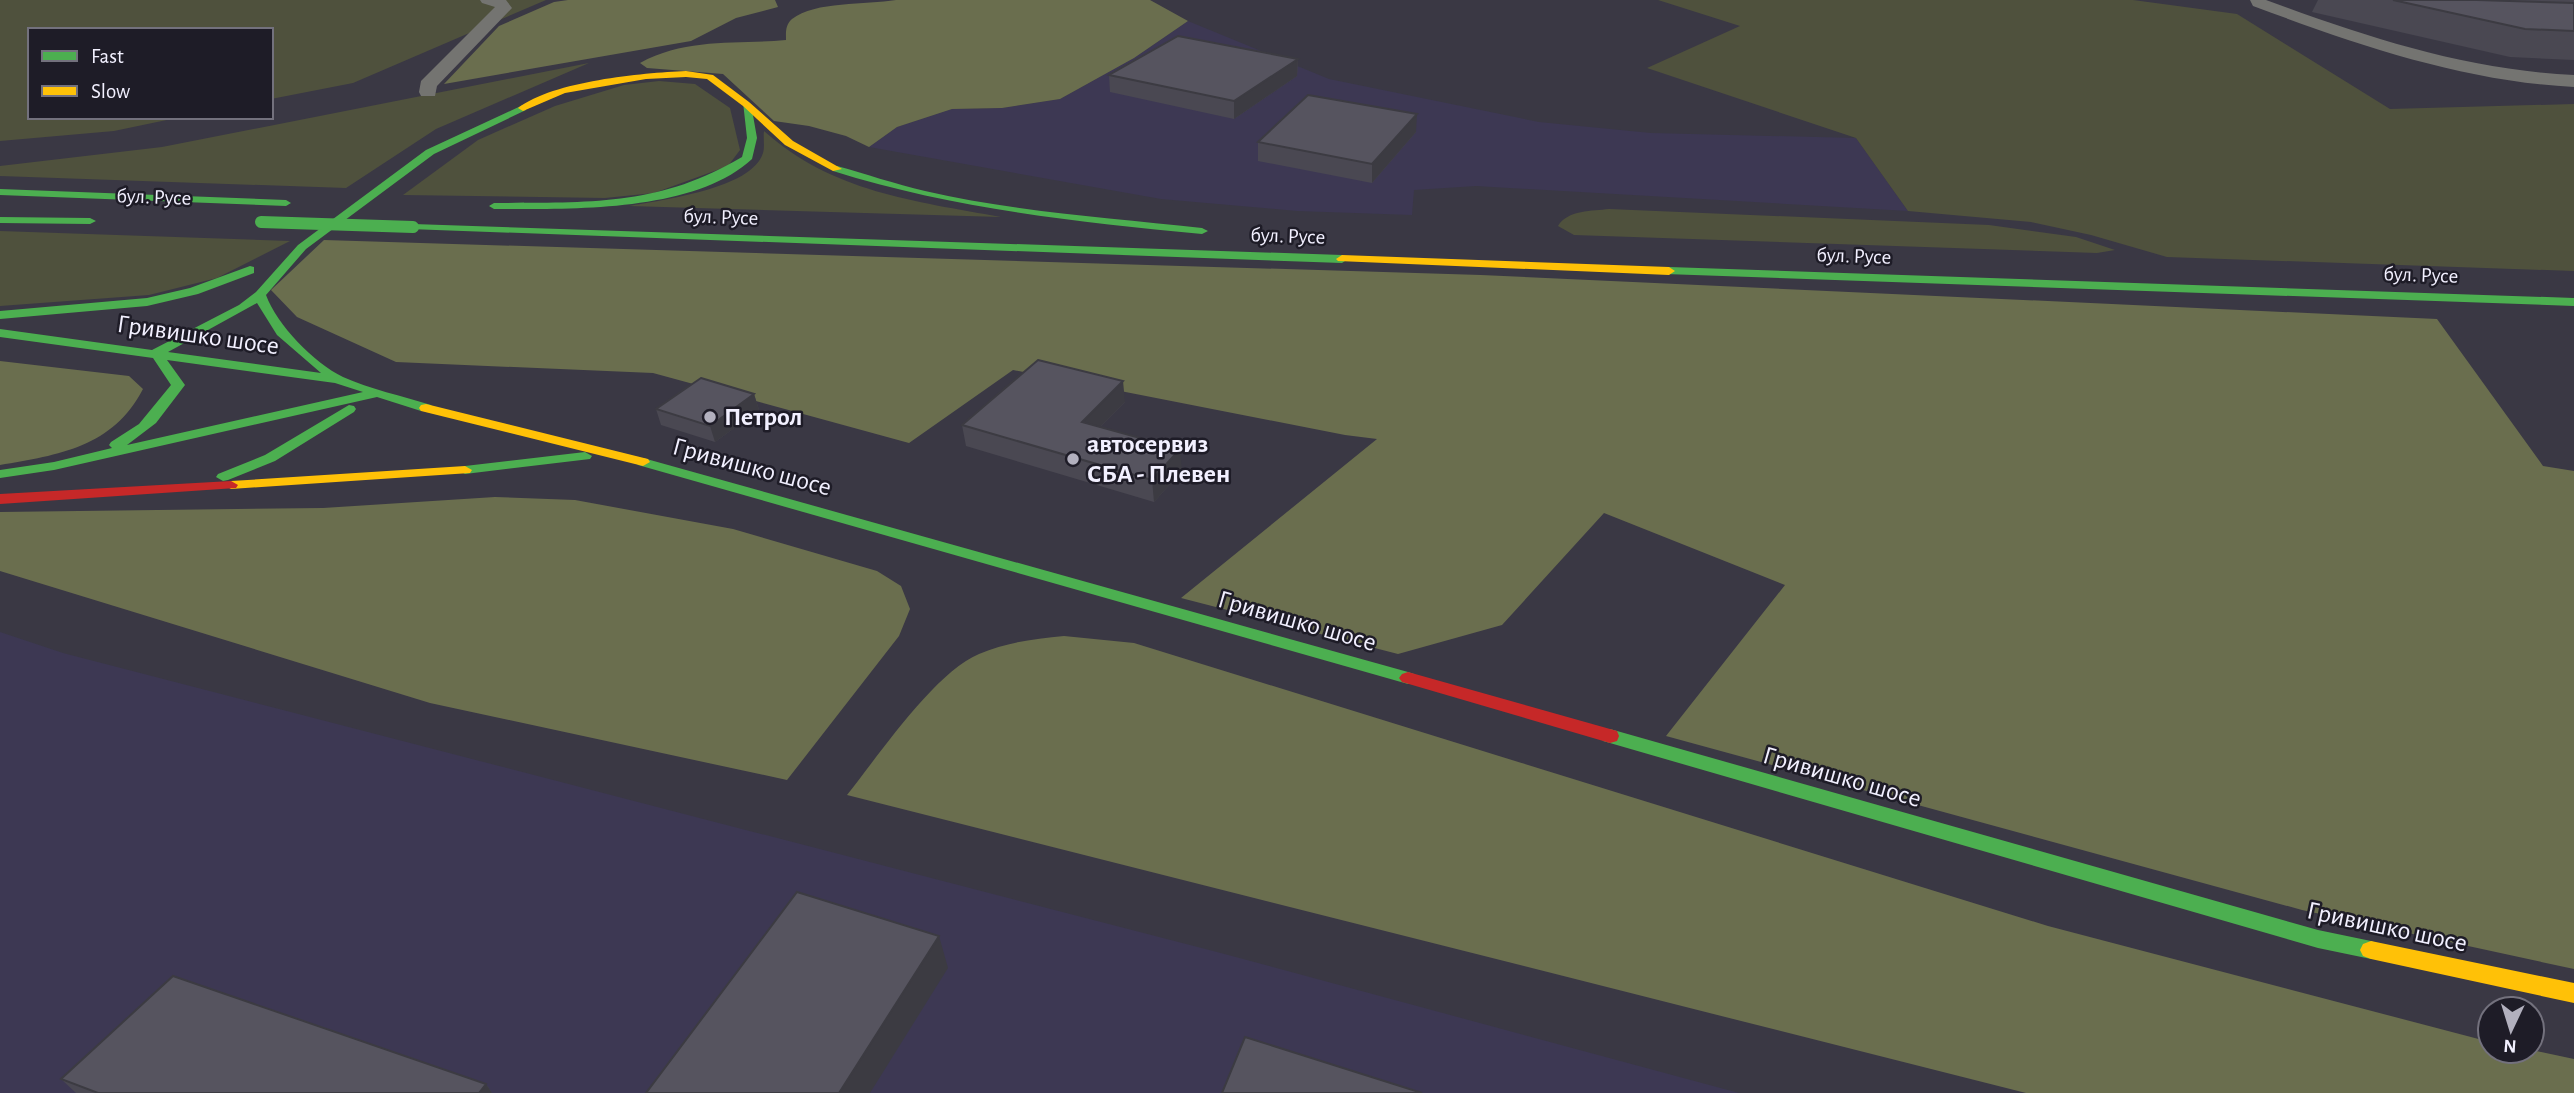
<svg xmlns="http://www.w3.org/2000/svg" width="2574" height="1093" font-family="'Alegreya Sans',sans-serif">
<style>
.built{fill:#3d3853}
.green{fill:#4f513d}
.forest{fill:#6a6e4e}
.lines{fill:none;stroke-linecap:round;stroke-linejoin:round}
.street{fill:#747471;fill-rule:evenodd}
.fast{fill:#4caf50;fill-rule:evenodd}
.slow{fill:#ffc107;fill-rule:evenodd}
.jam{fill:#c62828;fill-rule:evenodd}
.fast-bridge{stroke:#4caf50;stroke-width:12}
.wall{fill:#4a4852}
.shaded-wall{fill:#3c3b42}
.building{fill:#56545f;stroke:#3c3b42;stroke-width:2}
.poi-dot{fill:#b2b0be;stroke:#1e1c27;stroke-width:2.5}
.labels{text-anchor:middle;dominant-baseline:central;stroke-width:5;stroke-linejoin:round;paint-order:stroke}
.far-street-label{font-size:21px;fill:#f2f0ff;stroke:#1e1c27}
.street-label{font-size:26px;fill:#f2f0ff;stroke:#1e1c27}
.poi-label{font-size:26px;font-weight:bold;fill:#f2f0ff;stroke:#1e1c27;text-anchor:start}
</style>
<rect width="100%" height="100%" fill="#3a3844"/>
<g class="built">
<polygon points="1188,21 1329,79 1539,122 1651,133 1856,138 1908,211 1476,186 1414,190 1412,215 1297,211 1161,199 869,147 897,127 952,109 1002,108 1060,99 1134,58"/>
<polygon points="0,632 63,653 1217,952 1739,1093 0,1093"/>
</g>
<g class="green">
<polygon points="0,0 546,0 353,83 271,99 271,30 30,30 30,117 181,117 114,131 0,141"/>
<polygon points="1658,0 2133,0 2237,14 2390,109 2574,104 2574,271 2167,257 2091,235 2031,222 1908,211 1856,138 1647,68 1740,26"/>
<polygon points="589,63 436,129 346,188 0,176 0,166 162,147"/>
<polygon points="659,81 695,84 730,108 740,150 728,166 654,193 605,198 403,195 478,140 555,106 624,85"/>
<path d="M764,131C832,192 914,201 1001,217L629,206C661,200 752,189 763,153C765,147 763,137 764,131Z"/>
<path d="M1609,209L1989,225L2076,237L2115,250L2097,253L1574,235L1558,226C1567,210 1593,211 1609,209Z"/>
<polygon points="0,231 290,241 217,278 149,295 0,306"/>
</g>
<g class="forest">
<polygon points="568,0 775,0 778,7 736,18 691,41 444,84 499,26 554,2"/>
<path d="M896,0H1150L1188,21L1134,58L1060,99L1002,108L952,109L897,127L869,147L846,136L809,126L774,121L723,74L647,68L640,63C688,37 735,45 786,40C786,33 785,25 792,19C815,1 866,5 896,0Z"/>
<polygon points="324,240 1481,275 2437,319 2543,466 2574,471 2574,969 2302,910 1666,736 1785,585 1604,513 1502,625 1398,654 1181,598 1377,439 1345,435 1013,370 909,443 653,373 396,362 297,317 271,290"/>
<path d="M0,361L129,376L143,389C113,447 59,455 0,465Z"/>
<polygon points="495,497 575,500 733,529 877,571 901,586 910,609 899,636 787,780 430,703 0,571 0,512 323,508"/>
<path d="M1064,636L1134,643L2048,926L2490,1042V1051L2532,1050L2574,1059V1093H2026L847,795C879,755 934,673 979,654C1007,642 1034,639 1064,636Z"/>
</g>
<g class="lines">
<g class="street">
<polygon points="480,0 506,0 512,8 437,86 435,96 421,96 419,92 421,81 495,7 482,3"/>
<path d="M2250,0H2266C2366,37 2466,70 2574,75V87C2462,81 2358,45 2253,6Z"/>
</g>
<g class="fast">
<path d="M743,102L751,104L757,138L752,159C694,213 569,209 494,209L489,206L494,203C588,202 658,207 742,157L747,138Z"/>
<path d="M523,105L526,106V110L434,154L306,249L266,295C277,325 314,363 343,377C370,389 402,396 431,405L433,408L431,411H421L377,397L54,470L0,478V470L54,462L112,448L109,445L111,442L139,424L171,385L153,358L0,337V329L152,350L239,305L256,292L298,245L426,150ZM257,303L277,335L321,373L168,352ZM167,360L335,383L363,392L127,445L156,423L185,385Z"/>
<path d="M837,166C866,174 895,184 925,191C1016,212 1110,218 1202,228L1208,231L1202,234C1077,222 954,209 833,171V167Z"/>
<polygon points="0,189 286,200 291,203 286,206 0,195"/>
<polygon points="0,217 90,218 96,221 90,224 0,223"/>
<polygon points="413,224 1342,255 1348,259 1342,263 409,229 409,225"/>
<polygon points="250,266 254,267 254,273 198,294 147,306 0,319 0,311 147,298 190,288"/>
<polygon points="1669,267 2574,298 2574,306 1665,274 1663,271"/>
<polygon points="349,405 354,406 356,409 354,412 275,461 228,480 223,481 216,477 218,474 265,455"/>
<polygon points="585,452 592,456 590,459 465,474 458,470 465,466"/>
<polygon points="643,458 1408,672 1414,674 1417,678 1414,682 1408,684 638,465 636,462"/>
<polygon points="1610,729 2318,930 2371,941 2379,944 2382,950 2379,956 2371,959 2318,948 1603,741 1601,736 1603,731"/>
</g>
<g class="slow">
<path d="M686,71L713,75L749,102L793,141L842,169L833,171L785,145L743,106L707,79L686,77L646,79L565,93L523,111L518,108C554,81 641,73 686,71Z"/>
<polygon points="1342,255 1669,267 1675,271 1669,275 1338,261 1336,259"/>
<polygon points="426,404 648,459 650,462 643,466 421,411 419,408 421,405"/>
<polygon points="465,466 472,470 470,473 231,489 224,485 231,481"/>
<polygon points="2371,941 2574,983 2574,1003 2371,959 2363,956 2360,950 2363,944"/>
</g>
<g class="jam">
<polygon points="231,481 238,485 236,488 0,504 0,494"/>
<polygon points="1408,672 1610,729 1617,731 1619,736 1617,741 1610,743 1402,682 1399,678 1402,674"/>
</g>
<polyline class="fast-bridge" points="261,222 413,227"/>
</g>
<g class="wall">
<polygon points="2318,0 2574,0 2574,60 2510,57 2312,12"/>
<polygon points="1298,59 1297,76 1234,119 1110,92 1109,75"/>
<polygon points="1416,132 1372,183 1258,161 1258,142"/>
<polygon points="754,394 759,410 715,442 661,425 656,409"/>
<polygon points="1125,402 1100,427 1182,471 1154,502 966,446 962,425"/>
<polygon points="61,1079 486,1084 492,1093 76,1093"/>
</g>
<g class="shaded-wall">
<polygon points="1298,59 1297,76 1234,119 1234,101"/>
<polygon points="1417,114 1416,132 1372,183 1372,164"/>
<polygon points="1123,381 1125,402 1084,443 1082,422"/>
<polygon points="754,394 759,410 715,442 710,426"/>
<polygon points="1180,449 1182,471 1154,502 1152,480"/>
<polygon points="939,936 948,968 870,1093 839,1093"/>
<polygon points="486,1084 492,1093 479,1093"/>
</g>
<g class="building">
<polygon points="2393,0 2477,0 2574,3 2574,31 2525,29"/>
<polygon points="1178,36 1298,59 1234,101 1109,75"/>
<polygon points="1308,95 1417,114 1372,164 1258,142"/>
<polygon points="1038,360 1123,381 1082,422 1180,449 1152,480 962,425"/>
<polygon points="701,378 754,394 710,426 656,409"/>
<polygon points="797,892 939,936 839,1093 646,1093"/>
<polygon points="173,976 486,1084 479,1093 98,1093 61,1079"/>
<polygon points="1245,1037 1422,1093 1222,1093"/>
</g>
<g class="poi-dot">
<circle cx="710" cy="417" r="7"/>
<circle cx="1073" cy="459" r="7"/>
</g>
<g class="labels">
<g class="far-street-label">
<text transform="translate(154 197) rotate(2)">бул. Русе</text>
<text transform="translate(721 217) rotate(2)">бул. Русе</text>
<text transform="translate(1288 236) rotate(2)">бул. Русе</text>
<text transform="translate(1854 256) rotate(2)">бул. Русе</text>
<text transform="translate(2421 275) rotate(2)">бул. Русе</text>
</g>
<g class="street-label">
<text transform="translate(198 335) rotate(8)">Гривишко шосе</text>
<text transform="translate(752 467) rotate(15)">Гривишко шосе</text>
<text transform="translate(1297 621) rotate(16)">Гривишко шосе</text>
<text transform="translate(1842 777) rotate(16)">Гривишко шосе</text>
<text transform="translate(2387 927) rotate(12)">Гривишко шосе</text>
</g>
<g class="poi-label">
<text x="724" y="417">Петрол</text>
<text x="1087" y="444">автосервиз<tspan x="1087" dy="30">СБА - Плевен</tspan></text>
</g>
</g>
<rect x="28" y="28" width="245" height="91" fill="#1e1c27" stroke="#73717d" stroke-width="2"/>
<rect x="42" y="51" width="35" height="10" fill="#4caf50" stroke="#73717d" stroke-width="2"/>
<text x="91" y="63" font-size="21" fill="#f2f0ff">Fast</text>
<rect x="42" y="86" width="35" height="10" fill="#ffc107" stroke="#73717d" stroke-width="2"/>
<text x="91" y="98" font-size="21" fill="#f2f0ff">Slow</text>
<g transform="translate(2511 1030) rotate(184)"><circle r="33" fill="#1e1c27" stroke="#73717d" stroke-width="2"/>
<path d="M0-5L12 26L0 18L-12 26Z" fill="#b2b0be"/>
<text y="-10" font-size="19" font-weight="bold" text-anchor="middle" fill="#f2f0ff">N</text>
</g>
</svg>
